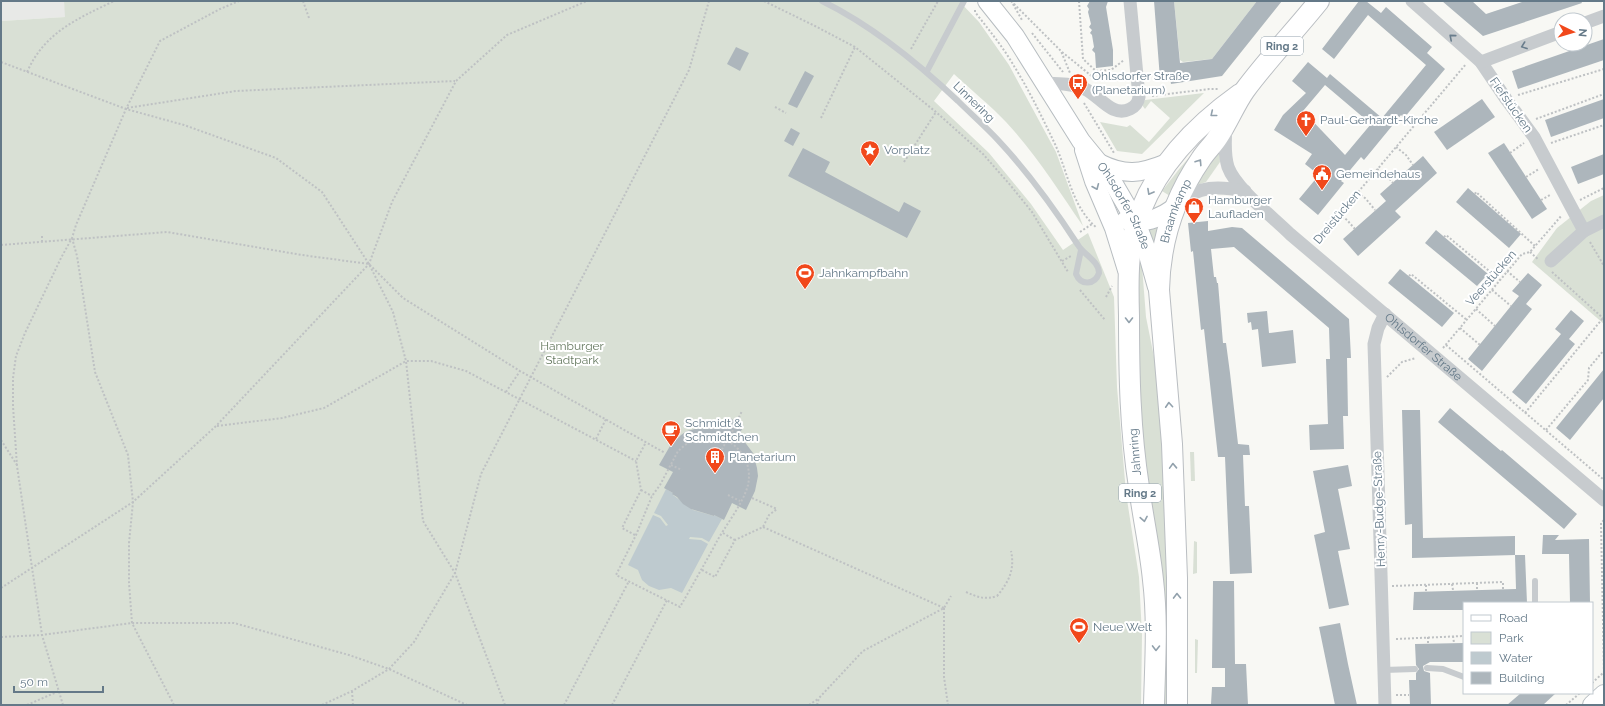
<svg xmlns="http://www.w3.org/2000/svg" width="1605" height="706" font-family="Raleway,sans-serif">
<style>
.built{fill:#e8e9e7}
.green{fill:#d9e0d5}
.water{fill:#becacf}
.building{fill:#adb6bc;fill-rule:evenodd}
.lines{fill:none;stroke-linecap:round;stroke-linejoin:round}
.secondary-casing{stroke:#b7bdc1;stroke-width:20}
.primary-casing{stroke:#babec2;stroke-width:22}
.path{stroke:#bec1c3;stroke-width:2;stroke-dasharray:2 2;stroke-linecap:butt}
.lane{stroke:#c7cbce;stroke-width:6}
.street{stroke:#c7cbce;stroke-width:13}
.secondary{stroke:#fff;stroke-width:18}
.primary{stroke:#fff;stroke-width:20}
.oneway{stroke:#697d8c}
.oneway2{stroke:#92a1ac}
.labels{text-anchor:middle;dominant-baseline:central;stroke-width:4;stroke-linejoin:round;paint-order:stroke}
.shield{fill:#fff;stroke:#92a1ac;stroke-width:1}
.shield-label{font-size:11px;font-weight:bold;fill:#647988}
.poi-label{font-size:12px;fill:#647988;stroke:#fff;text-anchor:start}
.street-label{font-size:12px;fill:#647988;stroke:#fff}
.park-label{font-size:12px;fill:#667960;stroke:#fff}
</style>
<rect width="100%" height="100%" fill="#f8f8f4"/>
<polygon class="built" points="1,1 64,1 66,17 1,21"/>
<g class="green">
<path d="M64,1H959L979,22L1009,65L1056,152L1083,226C1059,191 1035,153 1006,122C990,105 971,90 954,74L934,101L989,153L1031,204L1063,250L1088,233L1114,297L1117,387L1126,493L1139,577L1142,635L1141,705H1V21L65,17Z"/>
<polygon points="1174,1 1257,1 1212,59 1183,62 1180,60"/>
<polygon points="1204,93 1142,154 1117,151 1100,122 1127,127 1130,125 1149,142 1170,118 1151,101 1145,109 1142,105 1145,100"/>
<polygon points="1213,130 1170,196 1162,191 1180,168"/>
<polygon points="1219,147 1220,162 1206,182 1192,187"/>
<polygon points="1604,195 1604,324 1532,262 1557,228 1591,201"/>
<polygon points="1162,222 1156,250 1145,229"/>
<polygon points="1139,257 1142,266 1146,317 1159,382 1169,594 1169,705 1164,705 1140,399 1138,291"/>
<polygon points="1190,452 1194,452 1195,481 1191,481"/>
<polygon points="1194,541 1197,542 1197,573 1193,574"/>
<polygon points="1195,639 1198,640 1197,673 1195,673"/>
</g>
<polygon class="water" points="666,489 673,493 673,495 693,510 714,516 714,515 722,519 709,542 702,538 690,537 689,539 701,540 708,544 682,593 671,588 659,590 649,586 642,580 638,570 628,565 653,515 660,518 666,526 668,525 661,516 654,513"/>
<g class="building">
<polygon points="1090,1 1108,1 1106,7 1113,50 1113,66 1096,68 1095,53 1092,50 1094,47 1092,35 1090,33 1092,30 1089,27 1091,24 1088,12 1089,9 1087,6"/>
<polygon points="1154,1 1174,1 1180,63 1212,59 1257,1 1282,1 1222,76 1171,84 1170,77 1160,79"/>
<path d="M1359,1H1366L1381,13L1386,7L1432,47L1427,53L1445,69L1404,118L1401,115L1364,160L1361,157L1341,181L1344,183L1318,215L1299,199L1319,175L1305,164L1312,154L1274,130L1283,115L1306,93L1292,81L1308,62L1327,78L1330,74L1382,118L1426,65L1368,15L1334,59L1322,49ZM1325,85L1371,124L1345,155L1303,111Z"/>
<polygon points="1442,1 1472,1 1486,14 1525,1 1581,1 1582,3 1483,36"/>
<polygon points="1604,39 1604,60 1518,89 1512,71"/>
<polygon points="736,47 749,53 740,71 727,64"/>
<polygon points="805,71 814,76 797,108 788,104"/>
<polygon points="1482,99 1495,117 1447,150 1434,132"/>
<polygon points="1604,99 1604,118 1551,137 1545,120"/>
<polygon points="791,128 800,133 793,146 784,141"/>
<polygon points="1504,143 1547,209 1532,219 1488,153"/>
<polygon points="803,148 830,162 825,172 899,212 904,202 921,211 907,238 788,176"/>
<polygon points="1604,154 1604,174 1578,184 1571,167"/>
<polygon points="1423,156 1437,173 1395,211 1401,217 1358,256 1343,239 1386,201 1380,194"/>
<polygon points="1468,188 1521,234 1509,248 1456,202"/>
<polygon points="1208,221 1208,231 1232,227 1242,228 1349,319 1351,358 1347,358 1348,416 1343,416 1344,449 1310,450 1309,425 1328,424 1326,359 1330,359 1329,328 1234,247 1211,249 1214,277 1216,277 1217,283 1218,283 1223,343 1226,343 1230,373 1238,444 1249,445 1250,455 1243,455 1245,506 1249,506 1252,573 1230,574 1225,457 1218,457 1204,329 1201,330 1193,251 1191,252 1188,223"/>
<polygon points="1436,230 1488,274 1477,286 1425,243"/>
<polygon points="1400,269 1454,313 1442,327 1388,283"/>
<polygon points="1528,273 1542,285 1526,304 1532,309 1482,371 1468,359 1519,296 1512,291"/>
<polygon points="1571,310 1584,321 1569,339 1575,344 1526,404 1512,392 1561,334 1555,329"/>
<polygon points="1267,311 1269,333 1293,330 1296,363 1262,367 1258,329 1252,330 1251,322 1248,323 1247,313"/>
<polygon points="1604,369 1604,398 1570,440 1556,428"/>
<polygon points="1450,408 1501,451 1502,450 1577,514 1564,529 1438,422"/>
<polygon points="1402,410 1420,410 1423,538 1515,536 1515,555 1412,558 1412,524 1405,525"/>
<polygon points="730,418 744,426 738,436 744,441 753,453 757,468 758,476 755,491 746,510 732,503 724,520 714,515 714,516 691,509 683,504 677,497 672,494 673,493 664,488 673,472 659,465 670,446 681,435 687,431 702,427 717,427 724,428"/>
<polygon points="1348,465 1352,486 1338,489 1350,549 1338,551 1349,605 1329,609 1314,535 1325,532 1313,471"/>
<polygon points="1543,535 1559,535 1555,540 1589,539 1590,603 1570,603 1569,554 1542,554"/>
<polygon points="1515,555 1525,555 1527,603 1464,603 1464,610 1413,610 1414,592 1516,589"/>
<polygon points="1213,581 1234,581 1235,664 1246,664 1248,705 1211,704 1212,687 1225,687 1225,668 1212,668"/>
<polygon points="1340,623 1348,664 1357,705 1335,705 1319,627"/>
<polygon points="1464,643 1464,662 1430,662 1423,666 1424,671 1430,673 1431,705 1410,705 1409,680 1416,680 1416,673 1419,669 1416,665 1415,644"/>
<polygon points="1521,693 1556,693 1543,705 1507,705"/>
</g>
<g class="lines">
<g class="secondary-casing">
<g id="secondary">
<path id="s2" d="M987,1L1015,36L1081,141L1108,174L1136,222L1146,248L1157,287"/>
<polyline points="1084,150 1094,181 1114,228 1127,270"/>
<path d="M1099,163C1125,176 1140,174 1167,163"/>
<path d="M1126,220C1144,225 1160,218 1174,208"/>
<polyline points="1592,705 1604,694"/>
</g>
</g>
<g class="primary-casing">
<g id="primary">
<path d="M1154,705C1155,664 1158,622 1153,580C1150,549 1143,518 1139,487C1130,430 1129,373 1129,316C1128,280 1127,244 1141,210C1160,162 1198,124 1240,94"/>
<path id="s3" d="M1177,705V578L1172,444L1159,290C1160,242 1174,198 1201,159C1206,151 1213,145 1218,137C1228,122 1235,104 1245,90C1268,59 1295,31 1319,1"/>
</g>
</g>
<g class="path">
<polyline points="303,1 309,18"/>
<polyline points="764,1 815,26 855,47 936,112 983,154 1011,186 1032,212 1068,272"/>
<polyline points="1011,1 1061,51 1070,73"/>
<polyline points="1079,1 1083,59 1096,71 1111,70 1124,60"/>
<polyline points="1013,4 1022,20"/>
<path d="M975,10V12C989,30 1003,47 1014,66C1029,90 1042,117 1054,142C1068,171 1071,206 1097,228"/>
<polyline points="1032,33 1063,72"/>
<polyline points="911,49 938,1"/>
<polyline points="1062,52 1099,82"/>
<polyline points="1,62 126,109 184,125 276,158 322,192 369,264 393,312 406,361 423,521 455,573 505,705"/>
<path d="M27,72C45,32 77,19 114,1"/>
<polyline points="1518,95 1604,69"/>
<polyline points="1152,96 1209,89 1219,89"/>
<polyline points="1084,103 1114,153"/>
<polyline points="775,107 786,113"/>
<polyline points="127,108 236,91 455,81"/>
<polyline points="821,118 855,47"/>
<polyline points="1536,119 1604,94"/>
<polyline points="1551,143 1604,125"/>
<polyline points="1396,147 1406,155 1413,165"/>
<polyline points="1510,153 1524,143"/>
<polyline points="904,162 936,112"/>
<polyline points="1377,169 1387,176 1393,183"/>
<polyline points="1526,177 1539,169"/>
<polyline points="1358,192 1366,199 1375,210"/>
<polyline points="1475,194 1476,192 1535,246"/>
<polyline points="1541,200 1550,195"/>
<polyline points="1580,200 1604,188"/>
<polyline points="1339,214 1347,220 1355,229"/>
<polyline points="1080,232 1092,224"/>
<polyline points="1444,237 1446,235 1500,280"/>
<polyline points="72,238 77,256 95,372 128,455 133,502 129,543 129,583 132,623 174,705"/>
<polyline points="1317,241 1466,64"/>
<polyline points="42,242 42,235"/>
<polyline points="1590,242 1604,266"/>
<polyline points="1,245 167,232 302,255 369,264 403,298 520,371 665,453"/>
<polyline points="1530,252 1539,260"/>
<polyline points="1062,261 1071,256"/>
<polyline points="1507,271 1520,282"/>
<polyline points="1552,272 1604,319"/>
<polyline points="1409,276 1411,274 1467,320"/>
<polyline points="1080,290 1105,320"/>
<polyline points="1492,290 1511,306"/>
<polyline points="1106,297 1112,286"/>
<polyline points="1476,309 1495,326"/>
<polyline points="1460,328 1480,345"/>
<polyline points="1446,345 1604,480"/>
<polyline points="1443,348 1522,254 1530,252 1562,215"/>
<polyline points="1387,377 1402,362 1416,358"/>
<polyline points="506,392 520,371"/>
<polyline points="1525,413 1603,318"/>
<polyline points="217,426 282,418 324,408 406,361 431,361 466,371 636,461"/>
<polyline points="1546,430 1588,380 1589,368 1604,350"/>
<polyline points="732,432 742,411"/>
<path d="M704,436C731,435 754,456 748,485C743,504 725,526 716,543C704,565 692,586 680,607L616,575L636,535L652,496L660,485L678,451L690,441Z"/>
<polyline points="596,439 606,419"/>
<polyline points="1,440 17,465"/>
<polyline points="720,453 727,440"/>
<polyline points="671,465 682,470"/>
<polyline points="641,490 652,496"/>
<polyline points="728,495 740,501"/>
<polyline points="752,498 777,509"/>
<polyline points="763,527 944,608"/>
<polyline points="723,533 735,540"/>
<polyline points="635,535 622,528 641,490 636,461 646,442"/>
<polyline points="702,570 715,577 735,540 763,527 769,515 777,509"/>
<polyline points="1477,583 1477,590"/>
<polyline points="1452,584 1453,590"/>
<polyline points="1426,585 1426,591"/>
<polyline points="1392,586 1503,582 1503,589"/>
<polyline points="1,588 133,502 216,426 369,264 392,202 456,81 507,35 587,1"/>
<path d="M966,592C977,597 985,600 997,596C1009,582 1015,569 1011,551"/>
<polyline points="944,608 944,677 948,705"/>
<polyline points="1453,636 1454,643"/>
<polyline points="1,637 42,635 132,623 234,623 349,655 389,669 467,705"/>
<polyline points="1428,637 1428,644"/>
<polyline points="1396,639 1464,636"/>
<polyline points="1604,673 1601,523 1604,520"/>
<polyline points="1592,683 1603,673"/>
<polyline points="352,691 353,705"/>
<polyline points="1396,695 1409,695"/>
<polyline points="27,705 59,691"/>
<polyline points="63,705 42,635 17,466 13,406 13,378 16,356 25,333 61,258 72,238 76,225 126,109 160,41 220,9 239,1"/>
<polyline points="92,705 93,705"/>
<polyline points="322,705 352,691 389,669 414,642 455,573 481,474 689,70 709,1"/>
<polyline points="564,705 629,581"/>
<polyline points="612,705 667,600"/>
<polyline points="809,705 818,699"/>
<polyline points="817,705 819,698 863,651 944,608 951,596"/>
<polyline points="1566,705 1580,693"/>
</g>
<g class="lane">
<path d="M822,1C873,26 917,62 958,101C971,114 985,126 997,139C1028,172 1054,208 1078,245C1084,255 1099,261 1099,273C1095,285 1081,286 1076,274L1081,250"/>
<polyline points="927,71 964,1"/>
<polyline points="1535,581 1535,603"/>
<polyline points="1427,668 1443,669 1464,677"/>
<polyline points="1384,670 1415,669"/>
</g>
<g class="street">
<polyline points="1412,1 1481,62 1506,99 1534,137 1584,231"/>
<polyline points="1585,23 1604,16"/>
<polyline points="1481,62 1561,32"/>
<path d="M1045,83C1057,84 1073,83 1085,89C1100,96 1112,118 1130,109C1136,106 1138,103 1139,97L1130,1"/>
<path id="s1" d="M1226,127C1225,140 1224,154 1228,167C1236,189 1273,217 1290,234L1604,500"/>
<path d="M1178,204C1198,185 1219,186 1245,191"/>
<polyline points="1551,261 1584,231 1604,221"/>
<polyline points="1385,314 1378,328 1374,344 1385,705"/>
</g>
<use href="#secondary" class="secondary"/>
<use href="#primary" class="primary"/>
</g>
<defs><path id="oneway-chevron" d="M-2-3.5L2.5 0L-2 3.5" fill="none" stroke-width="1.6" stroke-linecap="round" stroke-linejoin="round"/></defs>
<g class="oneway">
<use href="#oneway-chevron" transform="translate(1452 37) rotate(-139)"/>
<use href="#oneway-chevron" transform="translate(1524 46) rotate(160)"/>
</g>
<g class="oneway2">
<use href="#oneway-chevron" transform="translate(1213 114) rotate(141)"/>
<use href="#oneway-chevron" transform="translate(1199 162) rotate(-57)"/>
<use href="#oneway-chevron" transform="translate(1096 187) rotate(67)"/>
<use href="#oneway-chevron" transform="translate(1150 192) rotate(119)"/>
<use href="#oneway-chevron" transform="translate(1129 320) rotate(90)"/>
<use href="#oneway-chevron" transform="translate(1169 405) rotate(-94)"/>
<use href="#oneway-chevron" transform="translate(1173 466) rotate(-92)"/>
<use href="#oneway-chevron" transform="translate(1144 519) rotate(80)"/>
<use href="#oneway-chevron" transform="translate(1177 596) rotate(-91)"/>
<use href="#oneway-chevron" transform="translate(1156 648) rotate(91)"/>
</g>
<defs>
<g id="bus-pin" transform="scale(1)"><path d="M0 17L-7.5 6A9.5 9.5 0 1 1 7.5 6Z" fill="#f1481b" stroke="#fff"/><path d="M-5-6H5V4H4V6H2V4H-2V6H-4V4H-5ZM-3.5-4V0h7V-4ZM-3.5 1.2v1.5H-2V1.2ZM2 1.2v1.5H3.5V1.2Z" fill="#fff"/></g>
<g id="church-pin" transform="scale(1)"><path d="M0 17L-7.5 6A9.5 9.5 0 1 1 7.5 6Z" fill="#f1481b" stroke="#fff"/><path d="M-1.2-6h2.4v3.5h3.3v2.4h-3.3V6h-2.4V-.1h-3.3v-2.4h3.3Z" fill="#fff"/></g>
<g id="sight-pin" transform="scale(1)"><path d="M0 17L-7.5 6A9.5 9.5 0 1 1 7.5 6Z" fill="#f1481b" stroke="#fff"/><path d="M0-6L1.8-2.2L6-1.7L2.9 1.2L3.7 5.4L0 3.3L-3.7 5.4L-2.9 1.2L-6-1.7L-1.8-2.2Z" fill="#fff"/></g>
<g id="civic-pin" transform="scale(1)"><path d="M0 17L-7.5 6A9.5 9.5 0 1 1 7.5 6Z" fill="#f1481b" stroke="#fff"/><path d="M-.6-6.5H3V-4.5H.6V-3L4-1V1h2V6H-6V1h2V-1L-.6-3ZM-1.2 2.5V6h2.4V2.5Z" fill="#fff"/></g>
<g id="shop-pin" transform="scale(1)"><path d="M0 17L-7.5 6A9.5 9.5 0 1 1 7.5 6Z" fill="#f1481b" stroke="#fff"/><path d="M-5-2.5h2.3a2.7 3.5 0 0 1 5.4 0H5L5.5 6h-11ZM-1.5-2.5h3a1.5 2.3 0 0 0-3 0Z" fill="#fff"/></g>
<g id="stadium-pin" transform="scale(1)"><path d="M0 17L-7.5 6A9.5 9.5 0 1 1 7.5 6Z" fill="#f1481b" stroke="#fff"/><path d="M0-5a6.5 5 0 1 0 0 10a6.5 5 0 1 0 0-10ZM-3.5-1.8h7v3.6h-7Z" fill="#fff"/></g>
<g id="cafe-pin" transform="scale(1)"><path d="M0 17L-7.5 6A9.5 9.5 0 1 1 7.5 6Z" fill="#f1481b" stroke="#fff"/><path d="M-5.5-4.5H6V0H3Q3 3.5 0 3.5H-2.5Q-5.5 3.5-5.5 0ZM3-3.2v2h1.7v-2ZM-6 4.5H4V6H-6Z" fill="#fff"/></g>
<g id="building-pin" transform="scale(1)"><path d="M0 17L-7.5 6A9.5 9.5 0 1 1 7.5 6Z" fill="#f1481b" stroke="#fff"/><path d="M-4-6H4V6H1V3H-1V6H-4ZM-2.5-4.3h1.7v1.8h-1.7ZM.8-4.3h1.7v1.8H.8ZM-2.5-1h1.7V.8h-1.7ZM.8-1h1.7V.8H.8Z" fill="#fff"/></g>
</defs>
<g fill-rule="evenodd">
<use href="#bus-pin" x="1078" y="83"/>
<use href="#church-pin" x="1306" y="120"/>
<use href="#sight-pin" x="870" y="150"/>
<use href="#civic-pin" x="1322" y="174"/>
<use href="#shop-pin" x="1194" y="207"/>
<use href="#stadium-pin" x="805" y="273"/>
<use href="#cafe-pin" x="671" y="430"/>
<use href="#building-pin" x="715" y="457"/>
<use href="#stadium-pin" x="1079" y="627"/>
</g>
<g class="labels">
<g class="shield">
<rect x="1261" y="37" width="42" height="18" rx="3"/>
<rect x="1119" y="484" width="42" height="18" rx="3"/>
</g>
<g class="shield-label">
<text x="1282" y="46">Ring 2</text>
<text x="1140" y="493">Ring 2</text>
</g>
<g class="poi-label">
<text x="1092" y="76">Ohlsdorfer Straße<tspan x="1092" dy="14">(Planetarium)</tspan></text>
<text x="1320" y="120">Paul-Gerhardt-Kirche</text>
<text x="884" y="150">Vorplatz</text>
<text x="1336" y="174">Gemeindehaus</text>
<text x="1208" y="200">Hamburger<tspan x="1208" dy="14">Laufladen</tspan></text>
<text x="819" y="273">Jahnkampfbahn</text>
<text x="685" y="423">Schmidt &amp;<tspan x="685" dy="14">Schmidtchen</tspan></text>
<text x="729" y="457">Planetarium</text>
<text x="1093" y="627">Neue Welt</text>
</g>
<g class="street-label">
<text transform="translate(974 102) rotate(44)">Linnering</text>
<text transform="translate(1511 105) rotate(55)">Fiefstücken</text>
<text stroke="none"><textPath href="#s2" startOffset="247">Ohlsdorfer Straße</textPath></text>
<text stroke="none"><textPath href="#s3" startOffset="497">Braamkamp</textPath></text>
<text transform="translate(1337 217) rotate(-50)">Dreistücken</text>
<text transform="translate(1491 278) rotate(-49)">Veerstücken</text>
<text stroke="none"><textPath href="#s1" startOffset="307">Ohlsdorfer Straße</textPath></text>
<text transform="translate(1135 452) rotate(-95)">Jahnring</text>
<text transform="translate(1379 509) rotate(-92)">Henry-Budge-Straße</text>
</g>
<g class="park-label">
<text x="572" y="346">Hamburger<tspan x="572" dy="14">Stadtpark</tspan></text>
</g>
</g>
<rect width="1605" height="706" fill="none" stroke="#647988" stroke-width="4"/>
<rect x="1463" y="602" width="130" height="92" fill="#ffffff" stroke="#c1c9cf"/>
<rect x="1471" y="615" width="20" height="6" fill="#ffffff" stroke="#c1c9cf"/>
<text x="1499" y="622" font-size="12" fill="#647988">Road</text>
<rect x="1471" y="632" width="20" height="12" fill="#d9e0d5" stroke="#c1c9cf"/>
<text x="1499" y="642" font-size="12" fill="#647988">Park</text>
<rect x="1471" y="652" width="20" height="12" fill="#becacf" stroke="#c1c9cf"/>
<text x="1499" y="662" font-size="12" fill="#647988">Water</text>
<rect x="1471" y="672" width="20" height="12" fill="#adb6bc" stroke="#c1c9cf"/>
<text x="1499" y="682" font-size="12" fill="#647988">Building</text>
<g transform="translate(1573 32) rotate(95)"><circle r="19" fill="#ffffff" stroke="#c1c9cf"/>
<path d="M0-3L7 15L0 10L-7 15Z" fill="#f1481b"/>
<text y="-6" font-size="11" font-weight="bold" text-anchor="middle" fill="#647988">N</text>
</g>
<path d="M14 686v6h89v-6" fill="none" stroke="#647988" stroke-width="2"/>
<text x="20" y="686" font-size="12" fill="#647988" stroke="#ffffff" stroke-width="3" paint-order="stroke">50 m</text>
</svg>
